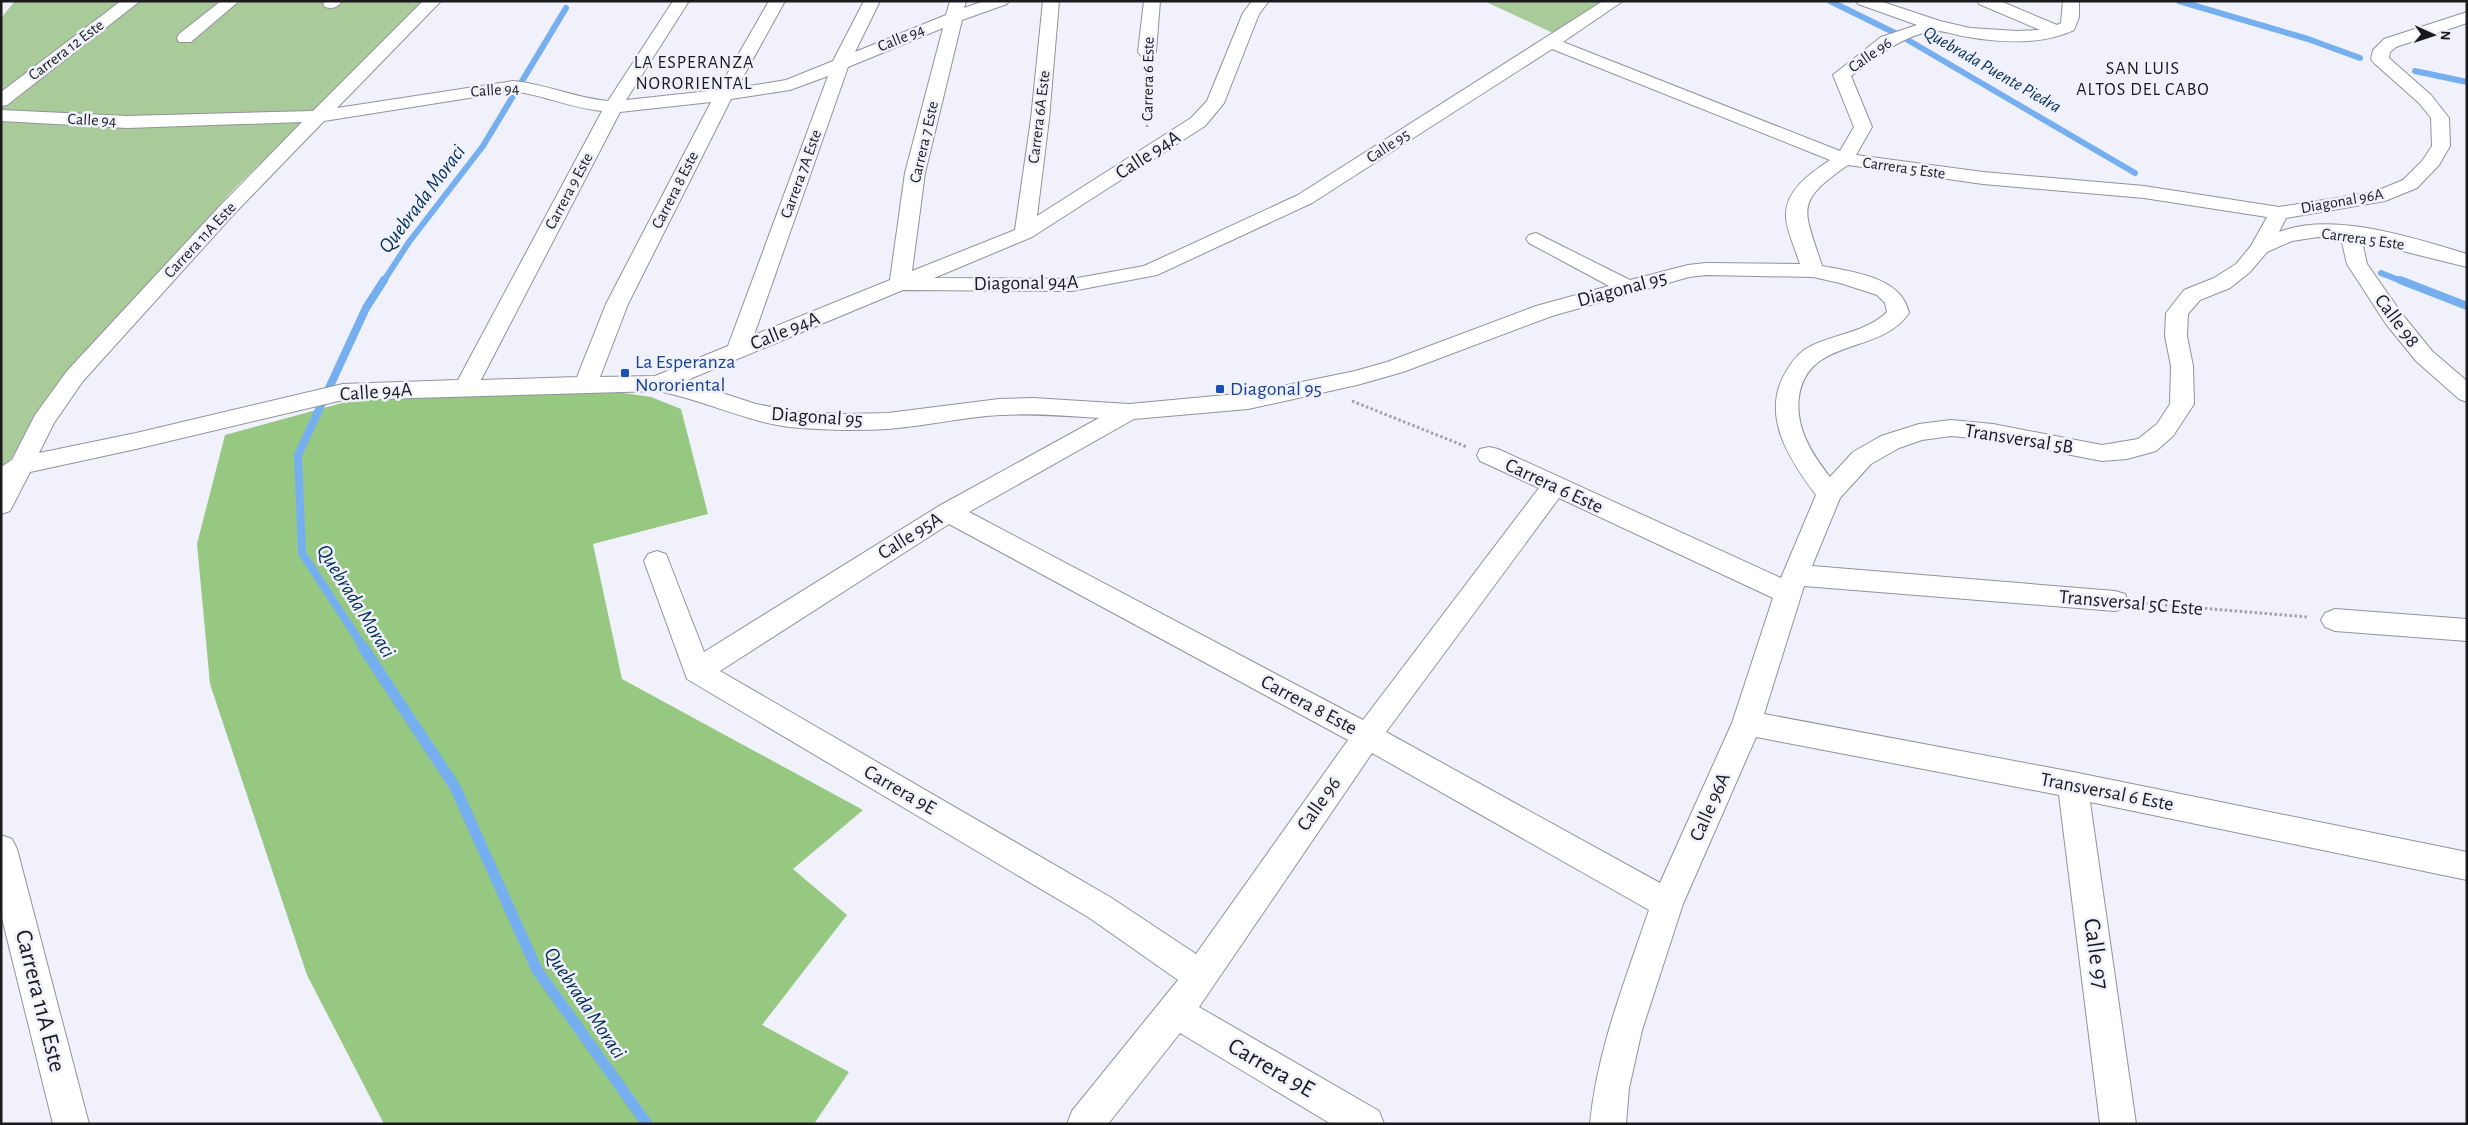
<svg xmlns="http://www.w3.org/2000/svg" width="2468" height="1125" font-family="'Alegreya Sans',sans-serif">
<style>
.green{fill:#a9cb9a}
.forest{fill:#97c881}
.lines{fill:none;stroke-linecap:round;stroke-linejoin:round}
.stream-far2{stroke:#76afef;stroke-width:6}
.stream-far1{stroke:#76afef;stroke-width:8}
.stream{stroke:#76afef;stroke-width:11}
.minor-casing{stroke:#92929b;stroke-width:2}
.path-far1{stroke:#a1a2a9;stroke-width:2.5;stroke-dasharray:2 2;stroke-linecap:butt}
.path{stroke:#a1a2a9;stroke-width:3;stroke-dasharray:2.5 2.5;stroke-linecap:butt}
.minor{fill:#fff;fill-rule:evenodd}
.transit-dot{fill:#1a4fb4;stroke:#f0f1fb;stroke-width:2}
.labels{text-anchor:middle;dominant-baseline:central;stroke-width:5;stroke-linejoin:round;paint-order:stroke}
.far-street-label{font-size:16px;fill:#1b1b1e;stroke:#f0f1fb}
.far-neighbourhood-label{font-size:18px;letter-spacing:1px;fill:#1b1b1e;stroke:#f0f1fb}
.far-water-label{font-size:18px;font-style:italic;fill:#022d55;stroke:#f0f1fb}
.street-label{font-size:20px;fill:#1b1b1e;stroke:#f0f1fb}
.transit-label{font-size:20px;fill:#164399;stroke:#f0f1fb;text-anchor:start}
.water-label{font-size:21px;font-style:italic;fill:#022d55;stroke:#f0f1fb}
.near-street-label{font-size:24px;fill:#1b1b1e;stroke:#f0f1fb}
</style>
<rect width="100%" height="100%" fill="#f0f1fb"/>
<g class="green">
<polygon points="15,1 424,1 233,190 55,387 1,475 1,18"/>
<polygon points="1484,1 1610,1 1553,33"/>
</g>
<polygon class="forest" points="616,392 651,397 681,409 708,514 593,544 622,679 863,810 793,869 847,915 762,1025 849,1072 814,1124 384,1124 307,975 210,684 197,544 225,435 342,403 391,396"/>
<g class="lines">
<g class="stream-far2">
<polyline points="1830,1 1901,36 2135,173"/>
<polyline points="2179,1 2308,39 2360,58"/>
<polyline points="2415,71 2467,82"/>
<polyline points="2381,273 2404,282"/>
<polyline points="383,282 409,242 483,146 566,8"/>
</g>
<g class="stream-far1">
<polyline points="2400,280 2467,306"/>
<polyline points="364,648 302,553 298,455 366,308 384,280"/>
</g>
<polyline class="stream" points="363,647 455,787 537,970 647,1124"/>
<g class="minor-casing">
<g id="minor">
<polygon points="121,1 140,1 7,105 1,106 1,92"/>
<polygon points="221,1 239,1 191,42 179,42 177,38 179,34"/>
<path d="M325,1H342C337,8 333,9 325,7L323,4Z"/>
<path d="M423,1H441L337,108L513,81C546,84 575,98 608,101L673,1H689L626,100L718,90L769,1H785L737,88L786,80L833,61L864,1H880L855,52L946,15L950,1H966L964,8L984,1H1009L1007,4L962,20L925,173L912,271L1015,230L1031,119L1043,1H1059L1049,119L1037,216L1191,118L1207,101L1243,13L1252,1H1269L1259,14L1224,103L1205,126L1032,237L934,278L1072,279L1144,266L1298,195L1603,1H1623L1563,42L1840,151L1854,127L1833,75L1881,37L1917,25L1858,4L1856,1H1880L1940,21L1970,28L2017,31L2040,30L1979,4L1977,1H2000L2057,25L2061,23L2063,1H2079V17L2074,30C2042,45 2003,43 1968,37C1958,36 1944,30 1935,31C1903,34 1876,58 1851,76L1872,127L1856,155L1983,172L2144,186L2279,207L2374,192L2403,180L2422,161L2432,146L2431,118L2419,103L2374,63L2371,59L2373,50L2384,39L2467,12V23L2396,47L2390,52L2389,58L2431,95L2449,118L2450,146L2439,165L2417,188L2385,201L2286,218L2279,232C2333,211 2413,238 2467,254V267L2362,241L2367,264L2402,314L2432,351L2467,381V402L2459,399L2416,361L2386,324L2347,264L2341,238L2318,237L2292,241L2267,252L2250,272L2230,288L2200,300L2188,314L2187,336L2193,366L2194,404L2173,436L2156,451L2127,459L2102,461L1993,440L1951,436L1922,440L1899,448L1871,464L1840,498L1812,566L2115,591L2125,594L2128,601L2125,608L2115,611L1804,586L1764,714L2073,772L2467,852V880L2090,802L2136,1124H2100L2059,795L1756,737L1683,904L1642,1030L1629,1088L1626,1124H1590C1597,1050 1625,981 1649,910L1372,753L1199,1007L1379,1111L1384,1124H1331L1180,1033L1108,1124H1067L1072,1111L1178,980L1088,917L687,679L644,561L648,554L657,551L666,554L704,652L939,506L1099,418C1067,416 1034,413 1001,415C963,417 926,426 888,429C859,431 830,430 801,428C751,425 706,400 658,391L343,400L136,449L30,472L10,511L1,514V467L12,460L35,415L67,371L219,207L302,122L127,128L1,121V110L127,116L313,111ZM943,28L905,173L890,280L754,335L848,67ZM1552,49L1830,160C1811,173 1785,190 1786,216C1786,229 1796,251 1800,264L1706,263L1688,265L1630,280L1536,233L1529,235L1526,239L1529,243L1609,286L1536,306L1387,362L1355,371L1248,393L1129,404L1033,398L999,399L888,413L844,414L798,412L756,404L685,381L903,290L1072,291L1157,275L1312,203ZM828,76L728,346L655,376L600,377L628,304L731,99L790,90ZM513,91C543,95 571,108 602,111L458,380L343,384L136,433L39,453L54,423L83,381L233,215L324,121ZM711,102L606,304L577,377L481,380L620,112ZM1848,165L1983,184L2144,198L2267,217L2251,246L2236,264L2214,278L2184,290L2166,313L2165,336L2171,366L2170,404L2157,424L2138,439L2102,445L1993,424L1951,420L1919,424L1881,436L1853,452L1830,477C1812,454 1795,428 1799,397C1808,336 1880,356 1909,313C1902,277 1853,272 1822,266C1804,209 1793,203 1848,165ZM1706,275L1813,277L1840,283L1877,295L1885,303L1887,312C1867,332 1835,334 1811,346C1800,351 1793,360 1787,370C1759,414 1789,459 1816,495L1781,578L1498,449L1489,447L1480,449L1477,455L1480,461L1539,488L1363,720L969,512L1134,419L1248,409L1357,385L1403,372L1552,316L1689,277ZM1559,498L1773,598L1732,723L1660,883L1386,732ZM949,524L1348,740L1196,954L1110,897L720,671Z"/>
<polygon points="1144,1 1160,1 1156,52 1153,56 1141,56 1138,52"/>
<polygon points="2335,609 2467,619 2467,641 2335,631 2325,627 2321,620 2325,613"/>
<polygon points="1,835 12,839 17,849 89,1124 53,1124 1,914"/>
</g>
</g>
<polyline class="path-far1" points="1147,69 1147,128"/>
<g class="path">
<polyline points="1352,401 1467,447"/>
<polyline points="2140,603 2308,617"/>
</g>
<use href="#minor" class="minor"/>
</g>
<g class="transit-dot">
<rect x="620" y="368" width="10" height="10" rx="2.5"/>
<rect x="1215" y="384" width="10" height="10" rx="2.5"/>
</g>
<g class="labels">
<g class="far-street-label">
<text transform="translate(901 38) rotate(-22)">Calle 94</text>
<text transform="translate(66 50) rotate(-37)">Carrera 12 Este</text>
<text transform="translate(1870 55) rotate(-35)">Calle 96</text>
<text transform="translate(1148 79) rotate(-89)">Carrera 6 Este</text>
<text transform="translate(495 90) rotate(-4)">Calle 94</text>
<text transform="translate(1039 117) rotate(-83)">Carrera 6A Este</text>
<text transform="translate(92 120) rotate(3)">Calle 94</text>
<text transform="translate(924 142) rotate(-77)">Carrera 7 Este</text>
<text transform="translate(1388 146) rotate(-33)">Calle 95</text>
<text transform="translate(1904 168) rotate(8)">Carrera 5 Este</text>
<text transform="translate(801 174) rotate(-70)">Carrera 7A Este</text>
<text transform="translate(675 190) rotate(-63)">Carrera 8 Este</text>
<text transform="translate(569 191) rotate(-62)">Carrera 9 Este</text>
<text transform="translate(2342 201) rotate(-10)">Diagonal 96A</text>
<text transform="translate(2363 239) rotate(8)">Carrera 5 Este</text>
<text transform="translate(200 240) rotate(-47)">Carrera 11A Este</text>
</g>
<g class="far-neighbourhood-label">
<text x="694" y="63">LA ESPERANZA<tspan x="694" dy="21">NORORIENTAL</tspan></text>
<text x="2143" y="69">SAN LUIS<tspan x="2143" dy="21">ALTOS DEL CABO</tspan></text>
</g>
<g class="far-water-label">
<text transform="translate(1992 70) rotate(30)">Quebrada Puente Piedra</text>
</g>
<g class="street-label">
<text transform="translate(1148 155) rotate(-33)">Calle 94A</text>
<text transform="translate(1026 283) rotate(-1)">Diagonal 94A</text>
<text transform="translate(1622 289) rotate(-15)">Diagonal 95</text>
<text transform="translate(2397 321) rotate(53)">Calle 98</text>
<text transform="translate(785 331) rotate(-22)">Calle 94A</text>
<text transform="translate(376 392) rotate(-4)">Calle 94A</text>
<text transform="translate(817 417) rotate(4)">Diagonal 95</text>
<text transform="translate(2019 439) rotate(9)">Transversal 5B</text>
<text transform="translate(1554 486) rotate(25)">Carrera 6 Este</text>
<text transform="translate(910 536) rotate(-32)">Calle 95A</text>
<text transform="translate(2131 603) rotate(5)">Transversal 5C Este</text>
<text transform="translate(1309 705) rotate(28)">Carrera 8 Este</text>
<text transform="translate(900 790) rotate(30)">Carrera 9E</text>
<text transform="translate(2107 792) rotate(11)">Transversal 6 Este</text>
<text transform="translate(1319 804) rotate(-55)">Calle 96</text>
<text transform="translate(1710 807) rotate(-66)">Calle 96A</text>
</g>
<g class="transit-label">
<text x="635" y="362">La Esperanza<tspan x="635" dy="23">Nororiental</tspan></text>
<text x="1230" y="389">Diagonal 95</text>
</g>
<g class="water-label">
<text transform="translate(422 199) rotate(-53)">Quebrada Moraci</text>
<text transform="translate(356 601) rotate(58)">Quebrada Moraci</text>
<text transform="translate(585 1003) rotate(56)">Quebrada Moraci</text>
</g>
<g class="near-street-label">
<text transform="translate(2096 954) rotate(82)">Calle 97</text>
<text transform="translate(40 1001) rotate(76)">Carrera 11A Este</text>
<text transform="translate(1271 1068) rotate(30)">Carrera 9E</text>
</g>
</g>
<rect width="2468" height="1125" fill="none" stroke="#1b1b1e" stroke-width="5"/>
<g transform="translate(2433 35) rotate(93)" stroke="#f0f1fb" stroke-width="4" paint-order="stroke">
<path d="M0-4L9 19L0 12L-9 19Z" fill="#1b1b1e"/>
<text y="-8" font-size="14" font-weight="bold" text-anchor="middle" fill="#1b1b1e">N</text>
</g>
</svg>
